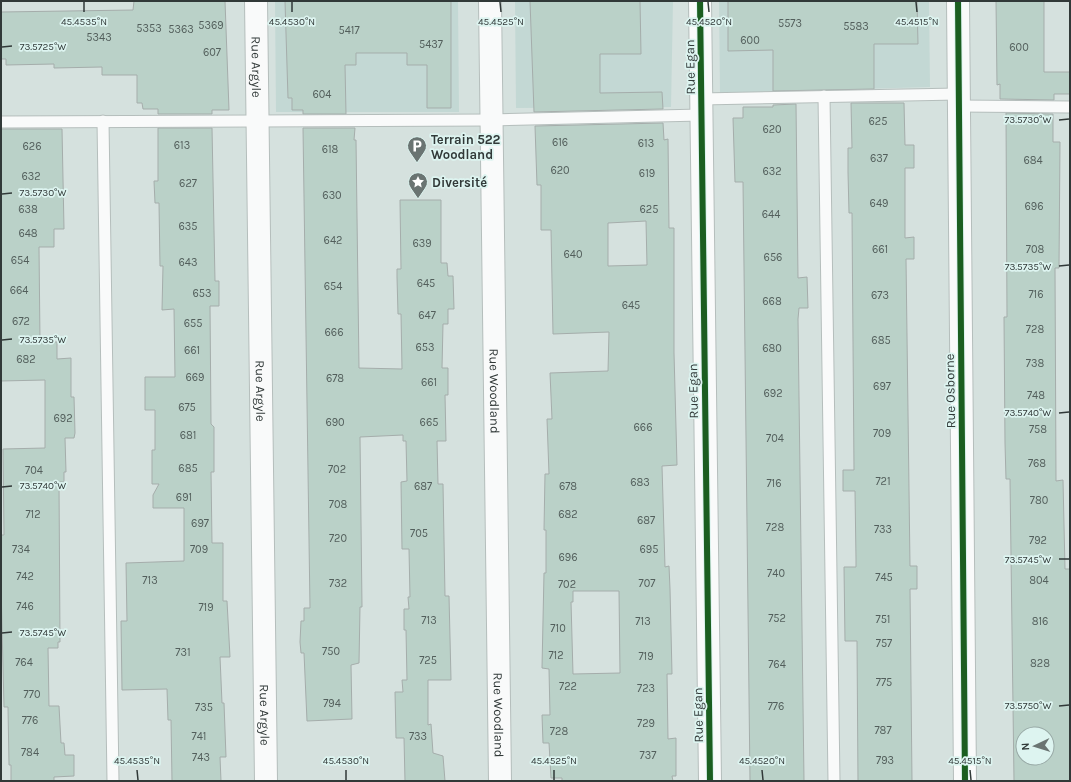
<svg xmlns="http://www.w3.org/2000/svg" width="1071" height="782" font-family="Karla,sans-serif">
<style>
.built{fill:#c3d8d4}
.building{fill:#bad1c8;stroke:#a5adab;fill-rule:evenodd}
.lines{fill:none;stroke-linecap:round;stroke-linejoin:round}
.lane-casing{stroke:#b5bebc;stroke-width:13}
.street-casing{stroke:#b5bebc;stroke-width:24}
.secondary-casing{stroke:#b5bebc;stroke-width:24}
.lane{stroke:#f9fafa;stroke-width:11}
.street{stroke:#f9fafa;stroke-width:22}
.secondary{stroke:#f9fafa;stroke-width:22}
.cycleway-casing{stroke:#ddf4f0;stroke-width:8}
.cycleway{stroke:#1b5e20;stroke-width:6}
.ticks{fill:none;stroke:#313938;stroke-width:1.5}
.labels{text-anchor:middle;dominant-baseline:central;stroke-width:3.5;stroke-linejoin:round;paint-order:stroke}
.number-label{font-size:11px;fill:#535f5c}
.street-label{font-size:13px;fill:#313938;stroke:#ddf4f0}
.poi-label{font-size:13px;font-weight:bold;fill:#313938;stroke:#ddf4f0;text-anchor:start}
.ticks-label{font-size:10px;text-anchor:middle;fill:#313938;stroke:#ddf4f0;stroke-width:3.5;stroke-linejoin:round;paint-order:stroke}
</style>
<rect width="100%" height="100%" fill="#d5e1de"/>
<g class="built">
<polygon points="275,1 458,1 459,112 276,112"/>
<polygon points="515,1 673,1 671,107 516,108"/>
<polygon points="719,1 929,1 930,87 720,93"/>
</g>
<g class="building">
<polygon points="134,1 225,1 229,110 212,110 212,114 158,114 158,109 143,109 142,103 137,103 137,75 102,75 102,67 54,68 54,64 6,65 6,59 1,59 1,12 133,10"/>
<polygon points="285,1 451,1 451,108 427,108 427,65 407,65 407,53 356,53 356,65 345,65 346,114 303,114 303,110 292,110 292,98 288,98"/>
<polygon points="530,1 640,1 641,54 600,54 600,93 662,92 663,109 534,112"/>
<polygon points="728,1 917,1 918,44 874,44 874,89 773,91 773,50 728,51"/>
<polygon points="996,1 1044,1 1044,72 1070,72 1070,94 1054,94 1054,100 1000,99 1000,84 997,85"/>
<polygon points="851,103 904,103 905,145 914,145 914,168 905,168 905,238 914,237 914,259 906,259 910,566 917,566 917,589 910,589 912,781 858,781 857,641 845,641 844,567 856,567 856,559 855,491 843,491 843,470 854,470 852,213 849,213 848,172 848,148 852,148"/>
<polygon points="796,104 798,278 807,277 808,308 799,308 798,319 804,781 750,781 743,182 735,182 733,118 743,118 743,107 773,107 773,105"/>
<path d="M1006,113L1053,114V142H1060L1059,268H1055L1056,481L1063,480L1065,569H1070V781H1014L1010,479H1006L1005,443L1004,317H1007ZM1023,734H1047V758H1023Z"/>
<path d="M663,123L664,140L668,139L669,228H674V353L677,465L662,466L665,567L669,566L670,589L672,674H667L668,739L676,738V776H672L673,781H562V778H551L549,743H543L542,715H550L549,669L542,668L544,573H546V530H544L545,474H549L547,419H552L550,373L608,371L609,332L553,334L551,230H541V185H537L535,126ZM646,221L647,265L608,266V223ZM573,591H619L620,673L573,674L571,602H573Z"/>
<polygon points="158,128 212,128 215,281 219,281 219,306 210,306 211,424 214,427 214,472 211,472 212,543 223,543 223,601 227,601 230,657 220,657 222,703 224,703 226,757 220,757 221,781 172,781 171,720 168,720 167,689 122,690 121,621 127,621 126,563 184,561 184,508 153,508 153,495 159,484 152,484 152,450 155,450 155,410 145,410 145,377 175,377 174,309 162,310 163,266 160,266 159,203 155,203 154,181 158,181"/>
<polygon points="303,128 355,128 354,140 356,140 359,368 402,369 401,314 398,314 397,277 397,269 401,269 400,200 441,200 441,263 447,263 448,276 453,276 454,309 448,309 448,324 443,324 442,368 448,368 448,395 445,395 446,441 437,441 438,484 443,484 445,596 449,596 451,680 428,680 428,725 431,724 433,753 443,756 445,781 405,781 404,738 396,738 395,692 403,692 402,680 407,680 406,630 404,630 404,609 409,609 408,597 410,597 409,549 402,549 401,482 407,481 406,441 403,441 403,435 360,437 362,607 360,607 359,663 351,665 352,719 307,721 304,653 301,653 300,642 301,621 304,621 304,608 310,608"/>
<polygon points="1,129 62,129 64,229 54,229 54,247 39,247 40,342 57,342 57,359 71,358 71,397 74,397 75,433 74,438 65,438 66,472 64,472 64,482 59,482 60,642 58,642 58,648 48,648 49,706 59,706 61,743 64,743 65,755 74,755 74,776 54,777 54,781 11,781 11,765 9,765 8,707 4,707 1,586 1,535 4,535 3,449 45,448 45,380 1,381"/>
</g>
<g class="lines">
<g class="lane-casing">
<g id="lane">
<polyline points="824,96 834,781"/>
<polyline points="701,99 958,94"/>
<polyline points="958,106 1070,107"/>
<polyline points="103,121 113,781"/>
<polyline points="1,122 492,120 701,115"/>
</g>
</g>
<g class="street-casing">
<g id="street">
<path id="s1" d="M256,1L266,781"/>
<polyline points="700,1 710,781"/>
<polyline points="958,1 965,781"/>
</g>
</g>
<g class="secondary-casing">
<g id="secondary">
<path id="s2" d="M490,1L500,781"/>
</g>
</g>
<use href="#lane" class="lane"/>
<use href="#street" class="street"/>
<use href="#secondary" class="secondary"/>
<g class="cycleway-casing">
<g id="cycleway">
<polyline points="700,1 710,781"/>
<polyline points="958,1 965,781"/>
</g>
</g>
<use href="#cycleway" class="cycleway"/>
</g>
<path class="ticks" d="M84,2V12M292,2V12M500,2L501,12M708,2L709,12M916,2L917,12M2,47L12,46M1059,120L1069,119M2,194L12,193M1059,266L1069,265M2,340L12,339M1059,413L1069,412M2,487L12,486M1059,559H1069M2,633L12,632M1059,706L1069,705M137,770L138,780M346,770V780M554,770V780M762,770L763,780M970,770L971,780"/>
<defs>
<g id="parking-pin" transform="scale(1)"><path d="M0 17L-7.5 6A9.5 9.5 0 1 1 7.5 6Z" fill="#6a7472" stroke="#ddf4f0"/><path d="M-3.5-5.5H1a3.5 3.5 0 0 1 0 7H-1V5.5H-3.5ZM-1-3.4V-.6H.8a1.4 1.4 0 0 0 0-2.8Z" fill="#fff"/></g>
<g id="sight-pin" transform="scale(1)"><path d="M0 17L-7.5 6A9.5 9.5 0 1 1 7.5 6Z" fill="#6a7472" stroke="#ddf4f0"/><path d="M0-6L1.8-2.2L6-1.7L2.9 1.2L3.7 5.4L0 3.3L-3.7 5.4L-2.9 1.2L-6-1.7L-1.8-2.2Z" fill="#fff"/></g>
</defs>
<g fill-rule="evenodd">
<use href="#parking-pin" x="417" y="146"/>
<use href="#sight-pin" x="418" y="182"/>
</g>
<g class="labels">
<g class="number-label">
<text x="790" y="23">5573</text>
<text x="211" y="25">5369</text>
<text x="856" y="26">5583</text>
<text x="149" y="28">5353</text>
<text x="181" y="29">5363</text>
<text x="349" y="30">5417</text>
<text x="99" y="37">5343</text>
<text x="750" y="40">600</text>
<text x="431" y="44">5437</text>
<text x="1019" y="47">600</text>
<text x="212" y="52">607</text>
<text x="322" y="94">604</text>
<text x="878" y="121">625</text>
<text x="772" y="129">620</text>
<text x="560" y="142">616</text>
<text x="646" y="143">613</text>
<text x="182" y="145">613</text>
<text x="32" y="146">626</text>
<text x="330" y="149">618</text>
<text x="879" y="158">637</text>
<text x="1033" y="160">684</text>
<text x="560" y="170">620</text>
<text x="772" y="171">632</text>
<text x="647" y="173">619</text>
<text x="31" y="176">632</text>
<text x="188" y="183">627</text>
<text x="332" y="195">630</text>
<text x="879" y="203">649</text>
<text x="1034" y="206">696</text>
<text x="28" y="209">638</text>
<text x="649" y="209">625</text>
<text x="771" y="214">644</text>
<text x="188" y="226">635</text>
<text x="28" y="233">648</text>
<text x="333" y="240">642</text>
<text x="422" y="243">639</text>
<text x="880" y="249">661</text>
<text x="1035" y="249">708</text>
<text x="573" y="254">640</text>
<text x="773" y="257">656</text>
<text x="20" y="260">654</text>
<text x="188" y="262">643</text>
<text x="426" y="283">645</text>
<text x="333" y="286">654</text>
<text x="19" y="290">664</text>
<text x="202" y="293">653</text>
<text x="1036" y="294">716</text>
<text x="880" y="295">673</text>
<text x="772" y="301">668</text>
<text x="631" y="305">645</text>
<text x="427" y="315">647</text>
<text x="21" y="321">672</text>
<text x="193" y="323">655</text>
<text x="1035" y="329">728</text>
<text x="334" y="332">666</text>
<text x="881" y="340">685</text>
<text x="425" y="347">653</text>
<text x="772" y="348">680</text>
<text x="192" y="350">661</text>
<text x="26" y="359">682</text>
<text x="1035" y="363">738</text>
<text x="195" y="377">669</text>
<text x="335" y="378">678</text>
<text x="429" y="382">661</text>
<text x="882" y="386">697</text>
<text x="773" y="393">692</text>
<text x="1036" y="395">748</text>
<text x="187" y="407">675</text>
<text x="63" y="418">692</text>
<text x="335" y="422">690</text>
<text x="429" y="422">665</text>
<text x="643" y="427">666</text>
<text x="1038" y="429">758</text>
<text x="882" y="433">709</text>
<text x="188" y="435">681</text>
<text x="775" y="438">704</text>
<text x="1037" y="463">768</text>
<text x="188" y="468">685</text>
<text x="337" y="469">702</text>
<text x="34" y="470">704</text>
<text x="883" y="481">721</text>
<text x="640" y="482">683</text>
<text x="774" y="483">716</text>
<text x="423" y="486">687</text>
<text x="568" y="486">678</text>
<text x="184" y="497">691</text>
<text x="1039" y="500">780</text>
<text x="338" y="504">708</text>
<text x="33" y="514">712</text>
<text x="568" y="514">682</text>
<text x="646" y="520">687</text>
<text x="200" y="523">697</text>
<text x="775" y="527">728</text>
<text x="883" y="529">733</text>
<text x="419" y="533">705</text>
<text x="338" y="538">720</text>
<text x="1038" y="540">792</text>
<text x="21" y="549">734</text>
<text x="199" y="549">709</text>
<text x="649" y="549">695</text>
<text x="568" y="557">696</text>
<text x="776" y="573">740</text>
<text x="25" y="576">742</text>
<text x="884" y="577">745</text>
<text x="150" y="580">713</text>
<text x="1039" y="580">804</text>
<text x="338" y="583">732</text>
<text x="647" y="583">707</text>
<text x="567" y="584">702</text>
<text x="25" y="606">746</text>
<text x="206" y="607">719</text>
<text x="777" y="618">752</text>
<text x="883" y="619">751</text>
<text x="429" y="620">713</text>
<text x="643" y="621">713</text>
<text x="1040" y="621">816</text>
<text x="558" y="628">710</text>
<text x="884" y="643">757</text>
<text x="331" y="651">750</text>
<text x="183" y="652">731</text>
<text x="556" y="655">712</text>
<text x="646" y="656">719</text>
<text x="428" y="660">725</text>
<text x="24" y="662">764</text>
<text x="1040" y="663">828</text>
<text x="777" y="664">764</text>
<text x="884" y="682">775</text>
<text x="568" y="686">722</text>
<text x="646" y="688">723</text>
<text x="32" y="694">770</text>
<text x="332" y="703">794</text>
<text x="776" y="706">776</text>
<text x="204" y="707">735</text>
<text x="30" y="720">776</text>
<text x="646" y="723">729</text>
<text x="883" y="730">787</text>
<text x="559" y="731">728</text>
<text x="199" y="736">741</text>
<text x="418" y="736">733</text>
<text x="30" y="752">784</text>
<text x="648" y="755">737</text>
<text x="201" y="757">743</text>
<text x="885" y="760">793</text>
</g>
<g class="street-label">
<text stroke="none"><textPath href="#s1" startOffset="66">Rue Argyle</textPath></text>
<text transform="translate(690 67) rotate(-91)">Rue Egan</text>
<text stroke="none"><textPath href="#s1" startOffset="390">Rue Argyle</textPath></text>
<text stroke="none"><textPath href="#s2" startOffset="390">Rue Woodland</textPath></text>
<text transform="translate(693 391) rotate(-91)">Rue Egan</text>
<text transform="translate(950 391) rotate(-91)">Rue Osborne</text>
<text stroke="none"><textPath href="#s1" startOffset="714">Rue Argyle</textPath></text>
<text stroke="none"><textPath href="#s2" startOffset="714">Rue Woodland</textPath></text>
<text transform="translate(698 715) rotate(-91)">Rue Egan</text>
</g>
<g class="poi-label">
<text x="431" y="139">Terrain 522<tspan x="431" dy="15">Woodland</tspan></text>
<text x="432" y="182">Diversité</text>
</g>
</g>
<g class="ticks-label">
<text x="84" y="25">45.4535°N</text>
<text x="292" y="25">45.4530°N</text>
<text x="501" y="25">45.4525°N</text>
<text x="709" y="25">45.4520°N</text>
<text x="917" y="25">45.4515°N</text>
<text x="43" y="50">73.5725°W</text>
<text x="1028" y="123">73.5730°W</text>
<text x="43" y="196">73.5730°W</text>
<text x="1028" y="270">73.5735°W</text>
<text x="43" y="343">73.5735°W</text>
<text x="1028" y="416">73.5740°W</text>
<text x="43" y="489">73.5740°W</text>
<text x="1028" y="563">73.5745°W</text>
<text x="43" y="636">73.5745°W</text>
<text x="1028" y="709">73.5750°W</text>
<text x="137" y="764">45.4535°N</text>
<text x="346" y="764">45.4530°N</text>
<text x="554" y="764">45.4525°N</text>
<text x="762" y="764">45.4520°N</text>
<text x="970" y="764">45.4515°N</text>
</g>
<rect width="1071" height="782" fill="none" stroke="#313938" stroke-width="4"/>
<g transform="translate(1035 746) rotate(266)"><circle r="19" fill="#ddf4f0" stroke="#98a9a6"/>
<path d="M0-3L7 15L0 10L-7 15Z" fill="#6a7472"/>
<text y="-6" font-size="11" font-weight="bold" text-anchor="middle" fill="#313938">N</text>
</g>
</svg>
